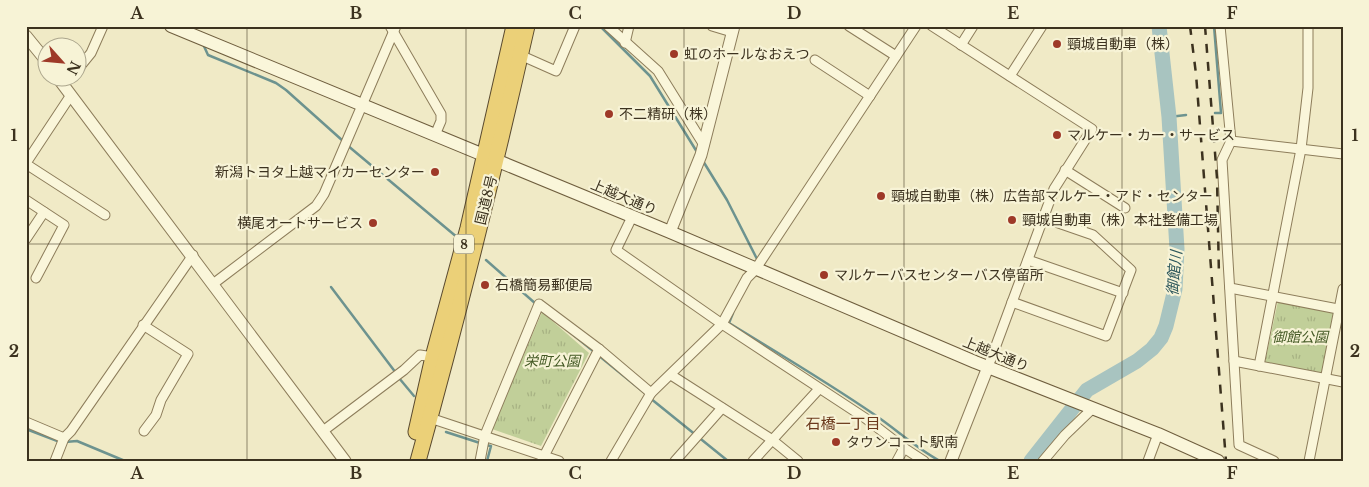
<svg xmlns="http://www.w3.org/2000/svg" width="1369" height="487" font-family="'Libre Baskerville','Noto Sans JP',serif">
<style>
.park{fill:url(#park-tufts)}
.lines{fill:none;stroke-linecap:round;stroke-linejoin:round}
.stream{stroke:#6d938f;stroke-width:2.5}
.river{stroke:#a8c4c0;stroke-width:15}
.minor-casing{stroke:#8d7d5b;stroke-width:11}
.tertiary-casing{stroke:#8d7d5b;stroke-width:13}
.secondary-casing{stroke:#6f5e3e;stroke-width:14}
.trunk-casing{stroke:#5a4a2f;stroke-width:17}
.minor{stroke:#faf6da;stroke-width:9}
.tertiary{stroke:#faf6da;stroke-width:11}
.secondary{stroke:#faf6da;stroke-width:12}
.trunk{stroke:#ebd078;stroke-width:15}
.rail{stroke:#3c321f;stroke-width:2.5;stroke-dasharray:9 9;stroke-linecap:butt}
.grid{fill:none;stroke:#3c321f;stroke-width:1;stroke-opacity:0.55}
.poi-dot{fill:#9e3928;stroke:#f7f3d6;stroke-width:2}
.labels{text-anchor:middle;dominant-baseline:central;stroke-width:4.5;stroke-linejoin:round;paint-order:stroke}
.shield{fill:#f7f3d6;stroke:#746c56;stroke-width:1}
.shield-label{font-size:12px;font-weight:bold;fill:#3c321f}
.poi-label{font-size:14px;fill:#3c321f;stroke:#f7f3d6;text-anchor:start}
.street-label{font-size:14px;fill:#3c321f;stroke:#f7f3d6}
.park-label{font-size:14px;font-style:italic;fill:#445a25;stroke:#f7f3d6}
.water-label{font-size:15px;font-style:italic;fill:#2e585c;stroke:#f7f3d6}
.neighbourhood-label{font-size:15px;fill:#6b391c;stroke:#f7f3d6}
.neatline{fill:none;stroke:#3c321f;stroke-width:2}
.grid-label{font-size:16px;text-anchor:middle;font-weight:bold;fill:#3c321f}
</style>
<defs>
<pattern id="park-tufts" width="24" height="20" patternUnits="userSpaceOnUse" patternTransform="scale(1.25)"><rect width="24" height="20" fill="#c1cf99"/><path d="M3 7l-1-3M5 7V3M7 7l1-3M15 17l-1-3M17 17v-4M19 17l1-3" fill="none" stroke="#a7b283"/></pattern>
</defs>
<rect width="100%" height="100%" fill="#f0eac6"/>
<g class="park">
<polygon points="1278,301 1335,313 1323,373 1265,362"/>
<polygon points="542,312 589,353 541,446 492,429"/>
</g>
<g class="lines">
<g class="stream">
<polyline points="600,26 650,76 697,152"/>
<polyline points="1214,26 1221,113 1215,113"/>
<polyline points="203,44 208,55 276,83 286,90 343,141"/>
<polyline points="1169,117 1186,115"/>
<polyline points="347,145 458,238"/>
<polyline points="703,161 727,200 758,261"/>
<polyline points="486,260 536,304"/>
<polyline points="331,287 396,373"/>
<path d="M733,313L729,323C778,353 827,382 875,415C897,430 916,448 940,461"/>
<polyline points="571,333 646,394"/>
<polyline points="399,378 414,396"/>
<polyline points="650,398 728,461"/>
<polyline points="26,429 60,442"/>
<polyline points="446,432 480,443"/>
<polyline points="65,442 77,441 125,461"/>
<polyline points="485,445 491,446 487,461"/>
</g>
<polyline class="river" points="1031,461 1087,390 1137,361 1152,349 1161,338 1166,326 1175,289 1177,249 1169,117 1159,26"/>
<g class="minor-casing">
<g id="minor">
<polyline points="390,26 441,114 441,121 435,135"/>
<polyline points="608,26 658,71 704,145"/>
<polyline points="712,26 732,32"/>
<polyline points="849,26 896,56"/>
<polyline points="932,26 1092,129 1054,189 988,367"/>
<polyline points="1220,26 1231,141 1222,160 1239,445 1274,461"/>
<polyline points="625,43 629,26"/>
<polyline points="961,45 973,26"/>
<polyline points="520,55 556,71 575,26"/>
<polyline points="815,60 870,96"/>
<polyline points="78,69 91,53 103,26"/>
<polyline points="1010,76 1042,26"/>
<polyline points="1231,141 1343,154"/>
<polyline points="26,163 71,95"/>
<polyline points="26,164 105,215"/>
<polyline points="1065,170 1125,208"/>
<polyline points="26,200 64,225 36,278"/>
<polyline points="632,217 616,250 722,324 865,418 904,448 924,461"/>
<polyline points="26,239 44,212"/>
<polyline points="1028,260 1123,293"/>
<polyline points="213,284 316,206 324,194 396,26"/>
<polyline points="1230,288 1343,310"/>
<polyline points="1012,302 1106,336 1131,270 1093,235 1044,218"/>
<polyline points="143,325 188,354 161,400 156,415 144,431"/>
<polyline points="1234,361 1343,382"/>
<polyline points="1259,366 1301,149 1308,88 1308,26"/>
<polyline points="671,375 771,439 798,461"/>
<polyline points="430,418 559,461"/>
<polyline points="26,422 64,438"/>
<polyline points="323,431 404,370 420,355 433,357"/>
<polyline points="542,460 599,349"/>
<polyline points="55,461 64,438 71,431 193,255"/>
<polyline points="480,461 485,435 539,304 599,349 651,393"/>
<polyline points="611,461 651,393 722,324 747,278 755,270 916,26"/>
<polyline points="675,461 722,408"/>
<polyline points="753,461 819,389"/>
<polyline points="897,461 904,448"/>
<polyline points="1043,461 1065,435 1092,409"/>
<polyline points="1148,461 1158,434"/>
<polyline points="1309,461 1343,289"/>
</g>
</g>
<g class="tertiary-casing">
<g id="tertiary">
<polyline points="26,36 48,63"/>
<polyline points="58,78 345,461"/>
<polyline points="670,232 701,155 734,26"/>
<polyline points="951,461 988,367"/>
</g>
</g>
<g class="secondary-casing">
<polyline id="secondary" points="171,26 670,232 975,362 1158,434 1218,461"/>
</g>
<g class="trunk-casing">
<g id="trunk">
<polyline points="416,432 433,357 468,228 514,26"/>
<path d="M418,461C458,317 494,172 527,26"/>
</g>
</g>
<use href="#minor" class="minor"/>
<use href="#tertiary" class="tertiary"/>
<use href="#secondary" class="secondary"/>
<use href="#trunk" class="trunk"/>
<g class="rail">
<polyline points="1190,26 1196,74 1226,461"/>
<polyline points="1205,26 1217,178 1219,277"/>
</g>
</g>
<path class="grid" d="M247,26V461M466,26V461M684,26V461M904,26V461M1122,26V461M26,244H1343"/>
<g class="poi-dot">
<circle cx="1057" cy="44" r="5"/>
<circle cx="674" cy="54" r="5"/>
<circle cx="609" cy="114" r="5"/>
<circle cx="1057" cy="135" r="5"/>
<circle cx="435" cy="172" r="5"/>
<circle cx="881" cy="196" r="5"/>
<circle cx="1012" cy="220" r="5"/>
<circle cx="373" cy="223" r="5"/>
<circle cx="824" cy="275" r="5"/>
<circle cx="485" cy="285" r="5"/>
<circle cx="836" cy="442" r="5"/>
</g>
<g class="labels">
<rect class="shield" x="454" y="234.5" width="20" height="19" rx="4"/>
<g class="shield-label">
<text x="464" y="244">8</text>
</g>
<g class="poi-label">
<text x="1067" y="44">頸城自動車（株）</text>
<text x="684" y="54">虹のホールなおえつ</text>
<text x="619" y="114">不二精研（株）</text>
<text x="1067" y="135">マルケー・カー・サービス</text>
<text x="425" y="172" text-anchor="end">新潟トヨタ上越マイカーセンター</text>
<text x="891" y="196">頸城自動車（株）広告部マルケー・アド・センター</text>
<text x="1022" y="220">頸城自動車（株）本社整備工場</text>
<text x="363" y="223" text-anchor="end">横尾オートサービス</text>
<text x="834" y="275">マルケーバスセンターバス停留所</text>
<text x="495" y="285">石橋簡易郵便局</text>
<text x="846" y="442">タウンコート駅南</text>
</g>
<g class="street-label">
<text transform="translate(624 197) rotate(23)">上越大通り</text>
<text transform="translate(486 200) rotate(-76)">国道8号</text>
<text transform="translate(996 354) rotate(22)">上越大通り</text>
</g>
<g class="park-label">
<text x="1300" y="337">御館公園</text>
<text x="552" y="361">栄町公園</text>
</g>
<g class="water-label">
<text transform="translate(1174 273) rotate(-85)">御館川</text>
</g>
<g class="neighbourhood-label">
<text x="843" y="423">石橋一丁目</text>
</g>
</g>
<rect width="1369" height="487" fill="none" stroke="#f7f3d6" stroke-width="55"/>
<g transform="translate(62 62) rotate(117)"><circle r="24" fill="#f7f3d6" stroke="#aca68d"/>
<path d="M0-4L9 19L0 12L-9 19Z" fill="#9e3928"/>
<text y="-8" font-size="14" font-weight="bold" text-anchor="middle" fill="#3c321f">N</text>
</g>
<rect x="28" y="28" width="1314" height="432" class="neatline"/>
<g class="grid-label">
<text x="137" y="19">A</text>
<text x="356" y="19">B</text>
<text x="575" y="19">C</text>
<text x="794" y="19">D</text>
<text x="1013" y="19">E</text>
<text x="1232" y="19">F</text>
<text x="14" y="141">1</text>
<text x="1355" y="141">1</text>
<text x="14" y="357">2</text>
<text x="1355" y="357">2</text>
<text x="137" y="479">A</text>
<text x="356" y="479">B</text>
<text x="575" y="479">C</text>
<text x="794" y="479">D</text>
<text x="1013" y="479">E</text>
<text x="1232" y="479">F</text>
</g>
</svg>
